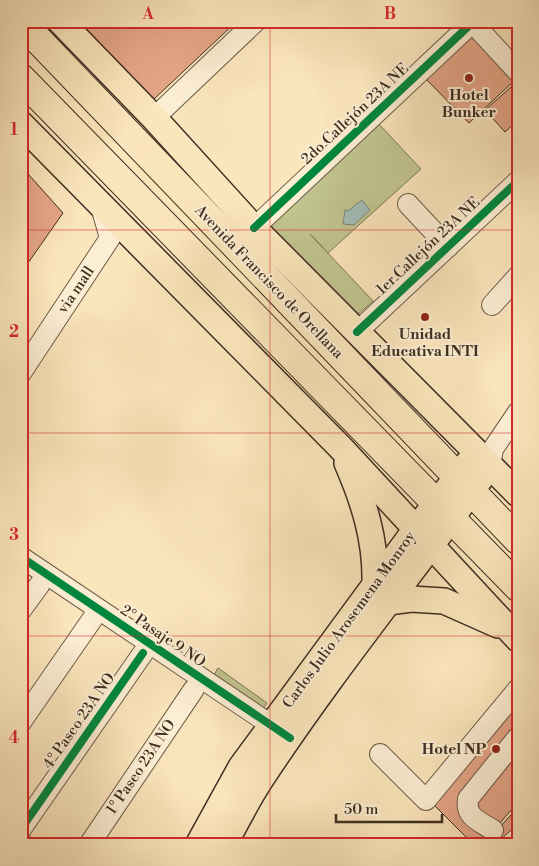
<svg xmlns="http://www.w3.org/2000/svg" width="539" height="866" font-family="'Libre Bodoni',serif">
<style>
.green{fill:#c1c48f;stroke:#7f7958}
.water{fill:#a1bdb8;stroke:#79847c}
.building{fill:#e5a688;stroke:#3d2e21}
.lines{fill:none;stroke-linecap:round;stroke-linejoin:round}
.minor-casing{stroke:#6c5c48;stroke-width:22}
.major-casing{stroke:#3d2e21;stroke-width:28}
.highway-casing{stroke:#3d2e21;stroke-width:30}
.minor{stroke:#fceed3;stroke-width:20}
.major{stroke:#fbe5bc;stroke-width:25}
.highway{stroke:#fbe5bc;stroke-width:28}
.cycleway-casing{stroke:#fceed3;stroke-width:11}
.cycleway{stroke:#00873e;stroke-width:8}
.grid{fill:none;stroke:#d62828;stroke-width:1;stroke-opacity:0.55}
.poi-dot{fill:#8f2418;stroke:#fceed3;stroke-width:2}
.labels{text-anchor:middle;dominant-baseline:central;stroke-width:4;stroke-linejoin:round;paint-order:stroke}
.poi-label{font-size:15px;font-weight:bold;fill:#3d2e21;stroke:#fceed3}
.street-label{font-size:15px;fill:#3d2e21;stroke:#fceed3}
.neatline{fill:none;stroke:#d62828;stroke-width:2}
.grid-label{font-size:16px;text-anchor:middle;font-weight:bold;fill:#d62828}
</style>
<rect width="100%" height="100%" fill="#fbe5bc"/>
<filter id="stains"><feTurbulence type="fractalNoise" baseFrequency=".004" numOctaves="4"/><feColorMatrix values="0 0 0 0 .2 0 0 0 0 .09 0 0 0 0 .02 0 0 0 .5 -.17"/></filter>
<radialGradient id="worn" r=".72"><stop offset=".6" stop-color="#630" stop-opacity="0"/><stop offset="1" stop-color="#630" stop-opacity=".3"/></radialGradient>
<g class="green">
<polygon points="377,122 421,169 328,253 310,234 373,301 357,315 269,224"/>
<polygon points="218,668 267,703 263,709 214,675"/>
</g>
<polygon class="water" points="362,200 370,210 354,225 343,224 345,210 348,211"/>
<g class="building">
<polygon points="77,21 237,21 153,100"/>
<polygon points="471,32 515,80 469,123 424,77"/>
<polygon points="518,81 518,120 505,132 485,110"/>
<polygon points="21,166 63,213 21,273"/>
<polygon points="518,697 518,802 481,845 474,845 431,802"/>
<polygon points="518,807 518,845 484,845"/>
</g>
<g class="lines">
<g class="minor-casing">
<g id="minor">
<polyline points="471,21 518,72"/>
<polyline points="154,118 256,21"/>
<polyline points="408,204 448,247"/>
<polyline points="254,228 474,21"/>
<polyline points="492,305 518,276"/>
<polyline points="357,332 518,181"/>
<polyline points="21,373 110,238 100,203"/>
<polyline points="490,466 493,449 518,412"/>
<polyline points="21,557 283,733"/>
<polyline points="21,610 40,584"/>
<polyline points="21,722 93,618"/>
<polyline points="380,754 426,800 518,689"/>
<polyline points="21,829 143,653"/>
<path d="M493,830C479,821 465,817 468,799L518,737"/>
<polyline points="21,843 24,845"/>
<polyline points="89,845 194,689"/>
<polyline points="510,845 518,838"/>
</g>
</g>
<g class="major-casing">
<g id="major">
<polyline points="60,21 154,118 254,228 518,494"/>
<polyline points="21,124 340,447 518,639"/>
<path d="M347,463C364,502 376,540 375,583"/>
<polyline points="388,602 411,599 444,601 498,625"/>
<polyline points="198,845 241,767 416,529 469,462"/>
<path d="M224,845C236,823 247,800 261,779C330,674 410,576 483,475"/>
</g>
</g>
<g class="highway-casing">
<g id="highway">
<polyline points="21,22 518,540"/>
<polyline points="21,78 518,587"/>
</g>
</g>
<use href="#minor" class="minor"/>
<use href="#major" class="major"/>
<use href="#highway" class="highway"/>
<g class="cycleway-casing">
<g id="cycleway">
<polyline points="254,228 474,21"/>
<polyline points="357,332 518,181"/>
<polyline points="21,557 290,738"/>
<polyline points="21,829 143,653"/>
</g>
</g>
<use href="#cycleway" class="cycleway"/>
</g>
<path class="grid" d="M270,21V845M21,230H518M21,433H518M21,636H518"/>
<g class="poi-dot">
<circle cx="469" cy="78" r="5"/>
<circle cx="425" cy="317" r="5"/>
<circle cx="496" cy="749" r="5"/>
</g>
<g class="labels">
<g class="poi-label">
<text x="469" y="95">Hotel<tspan x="469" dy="17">Bunker</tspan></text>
<text x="425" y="334">Unidad<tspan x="425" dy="17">Educativa INTI</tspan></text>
<text x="486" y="749" text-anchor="end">Hotel NP</text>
</g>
<g class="street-label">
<text transform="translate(355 114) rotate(-43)">2do Callejón 23A NE</text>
<text transform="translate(428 246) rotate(-43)">1er Callejón 23A NE</text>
<text transform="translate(269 282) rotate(46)">Avenida Francisco de Orellana</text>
<text transform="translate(76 290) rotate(-56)">via mall</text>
<text transform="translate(349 620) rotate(-54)">Carlos Julio Arosemena Monroy</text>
<text transform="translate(163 636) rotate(34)">2° Pasaje 9 NO</text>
<text transform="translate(79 721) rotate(-55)">4° Paseo 23A NO</text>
<text transform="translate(141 767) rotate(-56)">1° Paseo 23A NO</text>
</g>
</g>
<rect width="539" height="866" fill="none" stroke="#fbe5bc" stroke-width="55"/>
<path d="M336 814v8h106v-8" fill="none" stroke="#3d2e21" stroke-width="2.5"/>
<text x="344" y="814" font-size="15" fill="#3d2e21" stroke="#fceed3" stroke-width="4" paint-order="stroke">50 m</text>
<rect x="28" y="28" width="484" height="810" class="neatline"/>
<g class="grid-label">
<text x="148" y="19">A</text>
<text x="390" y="19">B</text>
<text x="14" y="135">1</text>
<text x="14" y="337">2</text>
<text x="14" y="540">3</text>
<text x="14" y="743">4</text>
</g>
<rect width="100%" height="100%" filter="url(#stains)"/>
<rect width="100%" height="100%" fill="url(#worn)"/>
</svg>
